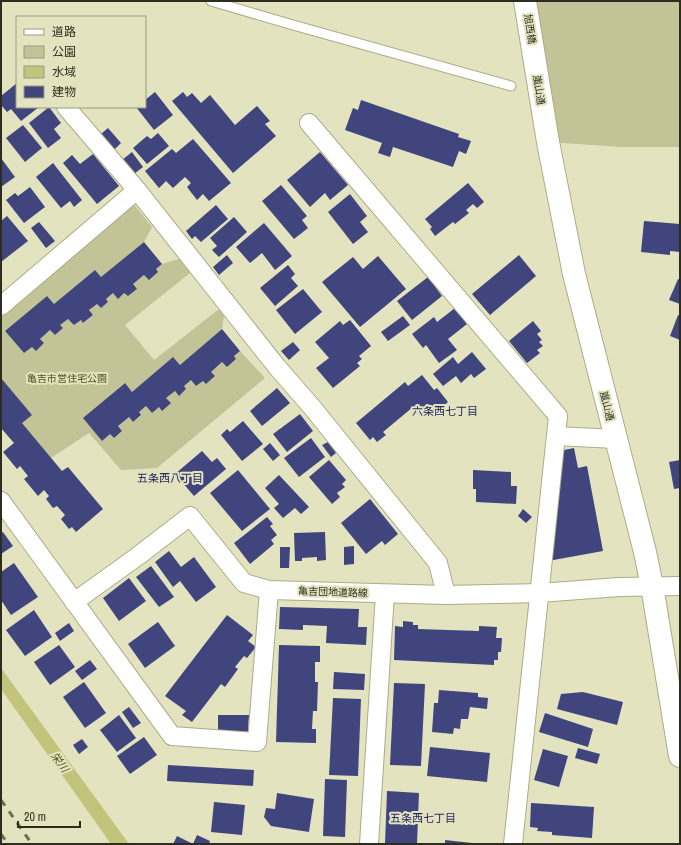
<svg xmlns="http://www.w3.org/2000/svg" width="681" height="845" font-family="'Archivo Narrow','Noto Sans JP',sans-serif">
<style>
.green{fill:#c2c396}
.water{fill:#c3c47c}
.building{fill:#40457e}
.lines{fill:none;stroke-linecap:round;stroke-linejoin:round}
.lane-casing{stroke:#abac88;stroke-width:11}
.street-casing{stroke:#abac88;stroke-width:20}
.secondary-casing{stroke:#abac88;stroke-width:24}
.lane{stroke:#fff;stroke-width:9}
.street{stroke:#fff;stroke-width:18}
.secondary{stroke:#fff;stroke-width:22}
.rail{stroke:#6d6e57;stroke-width:3;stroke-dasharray:7 7;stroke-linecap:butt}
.labels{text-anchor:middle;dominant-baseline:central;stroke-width:4;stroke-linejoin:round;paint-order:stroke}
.street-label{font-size:10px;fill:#2d2d1f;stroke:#e3e4bf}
.park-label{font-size:10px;fill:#4e4e18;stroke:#e3e4bf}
.neighbourhood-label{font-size:11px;fill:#262861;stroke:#e3e4bf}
.water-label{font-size:11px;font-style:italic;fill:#575722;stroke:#e3e4bf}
</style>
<rect width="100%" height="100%" fill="#e3e4bf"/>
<g class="green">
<polygon points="525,1 680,1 680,147 622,147 548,142"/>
<polygon points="128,197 152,227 144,242 101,277 95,270 54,304 47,296 5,331 24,353 32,347 36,350 44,343 40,339 50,330 55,335 63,328 60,325 68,319 74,325 81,320 84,323 93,315 89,310 97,304 101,308 108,302 106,299 113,293 118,298 124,293 128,296 137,289 133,284 144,275 158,272 156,269 162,264 179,259 190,273 125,325 154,360 219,309 224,316 222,329 180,365 173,357 132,392 124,383 84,418 102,441 110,434 114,438 122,431 118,426 129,417 133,422 141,416 139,412 146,406 152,413 159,407 162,410 170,403 166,398 175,391 179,396 186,389 184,386 191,380 196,386 203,381 206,384 215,376 211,372 222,362 227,367 236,359 234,356 240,351 265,378 157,468 121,470 89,433 51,458 22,423 1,378 1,306"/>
</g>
<polygon class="water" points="1,668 129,844 111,844 1,689"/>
<g class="building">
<polygon points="17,83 17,107 39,107 21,121 11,109 7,112 1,105 1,96"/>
<polygon points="155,92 173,115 154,130 136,107 145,107 145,100"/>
<polygon points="183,92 187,97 192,93 201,103 210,95 235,125 257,106 270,121 265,124 276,136 233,173 172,101"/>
<polygon points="361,100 459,134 458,137 471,141 466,154 459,151 453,167 393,147 390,157 378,153 382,143 345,130 353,108 358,110"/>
<polygon points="49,107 61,123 54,129 61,138 48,148 29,123"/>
<polygon points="23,125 42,148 25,162 6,138"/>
<polygon points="108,128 121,143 114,150 101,134"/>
<polygon points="158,133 169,146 147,164 133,148 147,136 151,139"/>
<polygon points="193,139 231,183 209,201 203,194 197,200 187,187 191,183 185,177 173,188 166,181 159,188 145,171 172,149 176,153"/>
<polygon points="132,152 143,167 134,174 122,160"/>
<polygon points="320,152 348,185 330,200 325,193 310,207 287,180"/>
<polygon points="93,154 119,186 97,204 63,163 72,155 80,164"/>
<polygon points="1,158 15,177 1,187"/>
<polygon points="53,163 82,200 74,207 70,201 61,208 36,177"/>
<polygon points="468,183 484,202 477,208 473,204 466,210 469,213 455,224 453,222 435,236 430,229 432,227 425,219"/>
<polygon points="281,185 307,216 302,220 308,228 294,239 262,201"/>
<polygon points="30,187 45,207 24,223 6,200 15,193 18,196"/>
<polygon points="350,194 367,216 360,222 368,232 353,244 328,212"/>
<polygon points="216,205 228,219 201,242 195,236 192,239 186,231"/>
<polygon points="7,216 28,241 1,262 1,221"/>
<polygon points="234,217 247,232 219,257 212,250 217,246 210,238"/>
<polygon points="644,221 680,224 680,252 670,251 670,255 641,252"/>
<polygon points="39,222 55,241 46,248 31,228"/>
<polygon points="264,223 292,256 275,270 262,253 250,263 236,247"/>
<polygon points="144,242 162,264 156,269 158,272 149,280 144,275 133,284 137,289 128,296 124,293 118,299 113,293 106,299 108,302 101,308 97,304 89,310 93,315 83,323 81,320 74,325 68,319 60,325 63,328 55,335 50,330 40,339 44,343 36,351 32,347 24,353 5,331 47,296 54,304 95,270 101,277"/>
<polygon points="227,255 233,263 219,275 213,267"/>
<polygon points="519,255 536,276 490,315 472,294"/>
<polygon points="378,256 406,289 360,327 322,282 353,257 363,269"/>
<polygon points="288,265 295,274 291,278 298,286 275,306 260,288"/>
<polygon points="428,277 442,296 412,320 397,301"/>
<polygon points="678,279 680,280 680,304 669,300"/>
<polygon points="303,289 322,312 295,334 276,310"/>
<polygon points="455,308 467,324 448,339 457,350 439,363 426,345 423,348 412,334 434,317 437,322"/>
<polygon points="678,315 680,316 680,340 670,336"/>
<polygon points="403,316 410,325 388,341 381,332"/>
<polygon points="350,320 371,346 359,356 362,359 357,363 360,366 333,388 316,368 329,358 315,342 340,321 343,325"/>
<polygon points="533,321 541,331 537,334 542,340 539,342 543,346 537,350 540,353 527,363 509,341"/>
<polygon points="222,329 240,351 234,356 236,359 227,367 222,362 211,372 215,376 206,384 203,381 196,386 191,380 184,386 186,389 179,396 175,391 166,398 171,403 162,411 159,407 152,413 146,406 139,412 141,415 133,422 129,417 118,426 122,431 114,438 110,434 102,441 83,418 125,383 132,392 173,357 180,365"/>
<polygon points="293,342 300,350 289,360 281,351"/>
<polygon points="472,352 486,369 474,378 471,374 461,383 456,376 443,386 433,374 453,357 458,364"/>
<polygon points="422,375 434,390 437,388 448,402 430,417 424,408 418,414 413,407 383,432 386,435 377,442 373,437 370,440 356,423 405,382 408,386"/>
<polygon points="1,378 32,415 22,423 62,471 68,467 103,509 76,532 72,527 69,529 61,519 65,515 57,506 53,508 46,499 49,496 44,490 38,496 24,479 28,476 20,466 17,469 3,452 14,443 1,428"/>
<polygon points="277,388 290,403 262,426 250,411"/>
<polygon points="300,414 313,431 287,452 273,434"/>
<polygon points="243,421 263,444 242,461 221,435 227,429 230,432"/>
<polygon points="311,438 325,457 299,477 284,458"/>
<polygon points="328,442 336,453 331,457 322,445"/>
<polygon points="270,443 280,455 273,461 263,449"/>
<polygon points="574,448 578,468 587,466 603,551 548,561 559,451"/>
<polygon points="202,451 212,462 217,458 226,469 194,496 175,474"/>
<polygon points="329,460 346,480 342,484 345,487 337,493 340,497 332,504 309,477"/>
<polygon points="680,460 680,488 674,489 669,462"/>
<polygon points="238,470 270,509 242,531 210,493"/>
<polygon points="473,470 511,472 511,486 517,486 516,504 476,502 476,489 473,489"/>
<polygon points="279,475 309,507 301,514 295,508 283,518 274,508 279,504 265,488"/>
<polygon points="370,499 398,534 385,545 382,541 366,554 341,523"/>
<polygon points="523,509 532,517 526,523 518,516"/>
<polygon points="267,517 273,524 270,526 277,535 271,540 274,544 250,564 234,543"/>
<polygon points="3,532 13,546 1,554 1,533"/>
<polygon points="325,532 326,560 317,561 317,557 302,558 302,561 295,561 294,533"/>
<polygon points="354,546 354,564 344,565 344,547"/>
<polygon points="280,547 290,547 289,568 280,568"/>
<polygon points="169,551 181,567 194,557 216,587 196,602 180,581 173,587 155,562"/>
<polygon points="14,563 38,597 11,615 1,600 1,572"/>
<polygon points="151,566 174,597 159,607 136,577"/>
<polygon points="129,578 146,601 119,621 103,598"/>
<polygon points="280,607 359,609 358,627 367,627 366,645 326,643 327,626 303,625 303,630 279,629"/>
<polygon points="34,610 52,637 25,656 6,630"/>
<polygon points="227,615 253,635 248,641 256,647 247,658 244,656 235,667 238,669 225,687 221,684 192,722 182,715 186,711 165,696"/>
<polygon points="403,621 413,622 413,625 418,625 418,629 479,631 479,626 497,627 496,638 502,638 501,652 498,652 498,660 494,660 494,665 394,660 395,626 403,627"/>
<polygon points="158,622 175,646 145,668 128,644"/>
<polygon points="69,623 74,631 60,641 55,633"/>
<polygon points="59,645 75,667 50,685 34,662"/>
<polygon points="279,645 320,646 320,662 315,662 315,682 318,682 317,711 313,711 312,729 316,729 316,743 276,742"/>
<polygon points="90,660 97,669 82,680 75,671"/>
<polygon points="334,672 365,674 364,690 333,689"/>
<polygon points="84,682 106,713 85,728 63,697"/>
<polygon points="394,683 425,684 421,766 390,765"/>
<polygon points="439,690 478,693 478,697 488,698 487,709 470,707 468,719 461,719 460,729 454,728 453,734 432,732 434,703 438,703"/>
<polygon points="583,692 623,702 617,725 557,709 561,694"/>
<polygon points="333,698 361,699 358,776 329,775"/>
<polygon points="129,707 141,723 133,728 122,712"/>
<polygon points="545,713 593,729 588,747 539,732"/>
<polygon points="119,715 136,738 117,752 100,730"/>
<polygon points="218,715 249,715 248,732 218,731"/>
<polygon points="144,737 157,755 130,774 117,756"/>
<polygon points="82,739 88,747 79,754 73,745"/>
<polygon points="430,747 490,753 487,782 427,776"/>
<polygon points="578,748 600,754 597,764 575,758"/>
<polygon points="543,749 568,756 559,787 534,780"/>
<polygon points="168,765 254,770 253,786 167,781"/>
<polygon points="325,779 347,780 345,837 323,836"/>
<polygon points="387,791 419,793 417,844 385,844"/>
<polygon points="277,793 314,799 309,832 271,826 264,817 266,808 275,809"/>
<polygon points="214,802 245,805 242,835 211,832"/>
<polygon points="531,803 594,807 592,838 552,835 552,832 537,831 538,828 530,827"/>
<polygon points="197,835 210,841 209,844 173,844 177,836 193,844"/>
<polygon points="445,840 472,843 472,844 445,844"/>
</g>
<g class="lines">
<g class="lane-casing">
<polyline id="lane" points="211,1 293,25 511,86"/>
</g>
<g class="street-casing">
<g id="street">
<polyline points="66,107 137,190 277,367 311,406 438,563 446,595"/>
<polyline points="309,123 558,416 513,844"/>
<polyline points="1,306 137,190"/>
<polyline points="556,436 616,439"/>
<polyline points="1,501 172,736 257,742 269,590"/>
<polyline points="74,602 138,556 190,516 244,583 269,590 446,595 539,593 619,587 680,586"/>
<polyline points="369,844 385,594"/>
</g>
</g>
<g class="secondary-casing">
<polyline id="secondary" points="525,1 548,142 574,274 645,552 652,586 680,756"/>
</g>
<use href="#lane" class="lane"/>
<use href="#street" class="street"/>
<use href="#secondary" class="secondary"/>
<g class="rail">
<polyline points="1,800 32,844"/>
<polyline points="1,834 8,844"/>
</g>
</g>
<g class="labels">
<g class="street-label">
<text transform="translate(530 29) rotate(81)">旭西橋</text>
<text transform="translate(539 90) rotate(81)">嵐山通</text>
<text transform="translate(607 406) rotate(76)">嵐山通</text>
<text transform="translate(333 592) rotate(2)">亀吉団地道路線</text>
</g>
<g class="park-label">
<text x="67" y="378">亀吉市営住宅公園</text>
</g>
<g class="neighbourhood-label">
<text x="445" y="411">六条西七丁目</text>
<text x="170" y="478">五条西八丁目</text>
<text x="423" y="818">五条西七丁目</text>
</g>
<g class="water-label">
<text transform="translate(60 762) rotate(54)">栄川</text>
</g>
</g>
<rect width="681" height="845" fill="none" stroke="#2d2d1f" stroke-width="4"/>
<rect x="16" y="16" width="130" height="92" fill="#e3e4bf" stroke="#9a9b7f"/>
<rect x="24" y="29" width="20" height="6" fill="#ffffff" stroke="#9a9b7f"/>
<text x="52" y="36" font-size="12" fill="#2d2d1f">道路</text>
<rect x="24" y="46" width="20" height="12" fill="#c2c396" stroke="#9a9b7f"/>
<text x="52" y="56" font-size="12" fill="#2d2d1f">公園</text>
<rect x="24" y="66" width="20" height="12" fill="#c3c47c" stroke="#9a9b7f"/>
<text x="52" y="76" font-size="12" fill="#2d2d1f">水域</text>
<rect x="24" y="86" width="20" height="12" fill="#40457e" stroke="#9a9b7f"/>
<text x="52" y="96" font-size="12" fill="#2d2d1f">建物</text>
<path d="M18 821v6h62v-6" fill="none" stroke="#2d2d1f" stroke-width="2"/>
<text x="24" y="821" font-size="12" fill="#2d2d1f" stroke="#e3e4bf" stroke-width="3" paint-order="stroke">20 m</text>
</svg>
